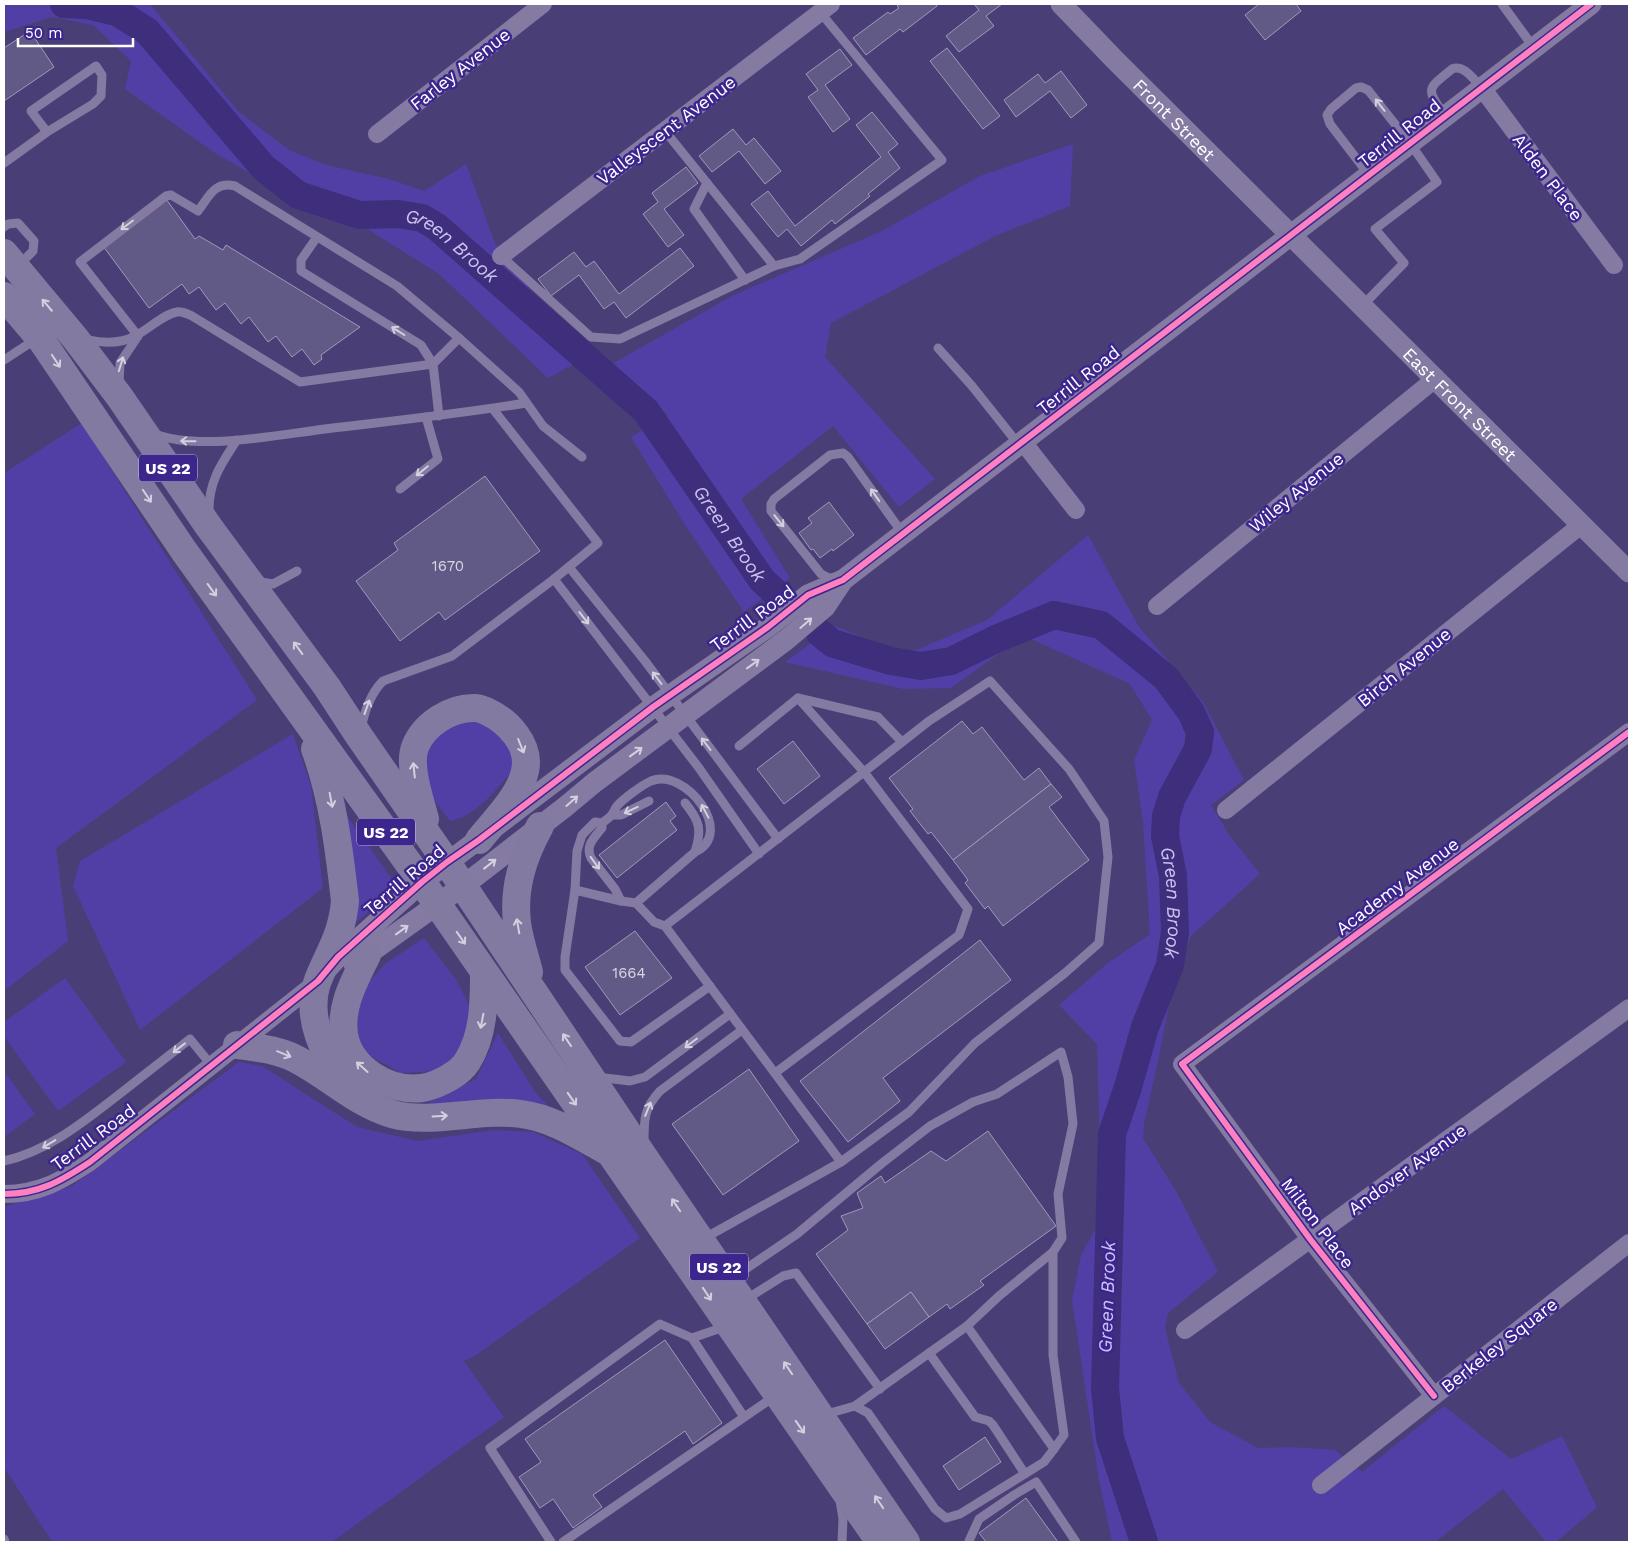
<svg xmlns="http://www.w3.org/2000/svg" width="1633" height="1546" font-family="'Work Sans',sans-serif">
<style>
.green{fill:#523fa5}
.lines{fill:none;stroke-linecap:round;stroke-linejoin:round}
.river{stroke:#3e2e7b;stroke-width:28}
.building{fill:#625a86;stroke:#a099b9}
.service{stroke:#847aa2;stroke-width:9}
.minor{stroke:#847aa2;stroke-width:18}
.tertiary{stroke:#847aa2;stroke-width:21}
.trunk{stroke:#827aa1;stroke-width:28}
.cycleway-casing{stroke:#3c268e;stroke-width:9}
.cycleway{stroke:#ff80c0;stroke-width:6}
.oneway{stroke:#d4d0de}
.oneway2{stroke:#d3d0de}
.labels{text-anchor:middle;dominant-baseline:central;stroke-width:5;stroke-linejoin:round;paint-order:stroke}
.number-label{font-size:15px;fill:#d8d6e1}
.shield{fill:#3c268e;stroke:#c4bedd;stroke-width:1}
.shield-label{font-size:16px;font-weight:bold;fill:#fff}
.street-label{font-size:18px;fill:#fff;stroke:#3c268e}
.water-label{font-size:19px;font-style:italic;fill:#cbc2f2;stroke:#3c268e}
</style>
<rect width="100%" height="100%" fill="#4a3e76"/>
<g class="green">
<polygon points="4,4 150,4 239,112 289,150 326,165 389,179 424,191 466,164 495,243 539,302 593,354 548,378 439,274 366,228 320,213 215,153 125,89 131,61 93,25 52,17 4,32"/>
<polygon points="1073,144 1070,206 997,235 831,323 825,357 935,479 899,507 833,426 741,499 790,578 744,612 685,525 631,437 668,415 610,365 734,295 882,231 980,176"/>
<polygon points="82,423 257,700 56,848 68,941 4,991 4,473"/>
<polygon points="1088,535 1139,627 1203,702 1244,780 1211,805 1230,836 1260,874 1191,936 1174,978 1159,1057 1144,1123 1143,1138 1177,1193 1218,1272 1168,1313 1165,1328 1179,1383 1210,1422 1258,1448 1290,1447 1335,1450 1362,1472 1444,1406 1511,1459 1562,1436 1597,1507 1556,1542 1546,1542 1503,1489 1435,1542 1112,1542 1099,1480 1072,1300 1081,1255 1102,1217 1097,1044 1059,1005 1108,963 1150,934 1143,822 1134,760 1152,720 1130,684 1029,638 1008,647 951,688 903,689 785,662 835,626 892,650 916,650 987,620"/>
<path d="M474,717L512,745L515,768C496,789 478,815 450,821L422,784L427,742L439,726Z"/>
<polygon points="293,734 311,786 323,888 140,1030 73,886 80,861"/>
<polygon points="341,807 398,888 350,927"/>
<polygon points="424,938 457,981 470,1007 473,1030 459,1055 435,1071 401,1073 367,1054 356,1033 357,1013 362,990 386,963"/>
<polygon points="65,978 126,1062 58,1111 4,1036 4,1022"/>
<polygon points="498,1033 535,1092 554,1112 463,1104 398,1101 440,1095 476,1079"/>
<polygon points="239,1062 262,1066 357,1127 418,1141 494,1130 533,1132 582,1154 640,1238 476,1355 464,1361 504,1417 332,1542 52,1542 4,1467 4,1207 72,1186"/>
<polygon points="4,1071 35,1114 4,1137"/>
</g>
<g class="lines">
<g class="river">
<path id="s1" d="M64,4L87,5L117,12L147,31L263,167L298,195L360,215L398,214L422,218L437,227L646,411L762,580L775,592"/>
<path id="s2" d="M820,633L832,643L891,661L921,666L951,661L996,639L1054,615L1101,625L1166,678L1191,712L1200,732L1198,749L1172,797L1166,816L1165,836L1173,876L1175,932L1170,965L1145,1027L1128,1087L1112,1134L1105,1388L1110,1438L1144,1542"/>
</g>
</g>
<g class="building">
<polygon points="900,4 936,4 937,6 903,32 900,29 866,55 853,38 888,12 890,14 899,8 897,6"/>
<polygon points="974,4 1002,4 986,16 994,26 959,52 946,36 979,10"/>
<polygon points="1259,4 1296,4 1301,11 1265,40 1245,15"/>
<polygon points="30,31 54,67 4,101 4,48"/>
<polygon points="947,48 1000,116 983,129 930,61"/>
<polygon points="840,49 852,65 825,85 850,119 833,132 808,97 818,90 806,74"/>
<polygon points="1061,71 1087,105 1071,118 1050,91 1016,117 1004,100 1038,74 1045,83"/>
<polygon points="872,112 898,144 888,152 900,168 868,194 870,196 835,224 832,220 801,246 787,229 778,237 751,204 768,191 795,226 881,157 856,125"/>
<polygon points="733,129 746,145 754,138 781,171 765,184 739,151 712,172 699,156"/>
<polygon points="686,167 698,183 664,209 684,235 668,247 643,214 658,202 652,193"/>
<polygon points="166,199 195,239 199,236 223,250 226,245 360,327 321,355 322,359 314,365 302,349 292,357 276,336 268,342 249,317 241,324 225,303 216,310 199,287 189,294 182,284 149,308 103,246"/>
<polygon points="680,248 694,266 626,318 614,302 604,309 579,275 551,296 538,279 574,252 586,267 594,261 619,294"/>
<polygon points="485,476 540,551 445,620 439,612 400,641 356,581 398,550 394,543"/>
<polygon points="829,502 854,535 833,551 832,549 820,558 813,549 811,550 799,533 812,523 808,518"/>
<polygon points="962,721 973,734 982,727 1024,780 1039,768 1051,784 953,860 931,832 928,834 910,811 913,809 889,778"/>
<polygon points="793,741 820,776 784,804 757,769"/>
<polygon points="1051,784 1062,797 1049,807 1089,860 1003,926 988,906 985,909 965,883 968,880 953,860"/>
<polygon points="666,802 676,816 670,821 677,830 617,878 599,855"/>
<polygon points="635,931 672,978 620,1015 585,967"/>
<polygon points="980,940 1011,980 883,1078 900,1101 848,1142 800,1081"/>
<polygon points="749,1069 799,1141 723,1195 672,1124"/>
<polygon points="988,1131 1056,1226 980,1281 984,1285 950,1309 947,1304 929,1317 911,1292 867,1324 816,1254 848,1230 841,1216 863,1208 857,1193 881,1176 885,1183 931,1151 946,1161"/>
<polygon points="911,1292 929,1317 885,1349 867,1324"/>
<polygon points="665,1340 722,1423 693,1444 685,1431 593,1495 602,1507 573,1528 553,1499 540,1508 519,1477 541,1462 525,1439"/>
<polygon points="985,1437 1001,1462 959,1490 943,1466"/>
<polygon points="1026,1498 1058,1542 986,1542 979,1533"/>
</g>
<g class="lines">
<g class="service">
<polyline points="1502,4 1534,48"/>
<path d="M1445,116C1426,88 1426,90 1452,69C1464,64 1474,80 1482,88"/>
<polyline points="665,131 774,266 800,259 942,160 820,12"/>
<polyline points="4,163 47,132 93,104 101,96 102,75 96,66 31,111 47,132"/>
<polyline points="707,183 694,209 745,280"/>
<polyline points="4,227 8,224 18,223 34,241 33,251 18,266"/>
<polyline points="317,237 301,260 301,271 421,345 433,364 439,416"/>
<polyline points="501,256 591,337 620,339 774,266"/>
<polyline points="1362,306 1404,263 1375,229 1437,182 1410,143 1368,90 1361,87 1356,88 1331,109 1327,115 1330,124 1369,175"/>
<path d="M138,336L80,262L166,196L171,195L198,211C209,197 214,181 235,186L397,286L459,338L519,392L543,426L582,457"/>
<path d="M82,339C95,341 108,344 121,341C143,337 159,315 177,312C182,311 187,314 192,316L300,382L433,364L459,338"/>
<polyline points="938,348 972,386 1019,445"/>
<polyline points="4,360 36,339"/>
<polyline points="119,384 120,363 138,336"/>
<path d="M155,434C199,451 277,435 325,429C392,421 459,414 526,403"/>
<polyline points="400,489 438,459 426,417"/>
<path d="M209,513C208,483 221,464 237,440"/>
<polyline points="569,567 645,661 778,839"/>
<polyline points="836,578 829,578 821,574 771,511 771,504 774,499 830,455 843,453 848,457 903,534"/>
<polyline points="554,579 699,768 759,854"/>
<polyline points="255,581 273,584 297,571"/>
<path d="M361,728C365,711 370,694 383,681L452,656L554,579L598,543L493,409"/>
<polyline points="739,746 798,698 878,717 902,742"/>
<path d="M685,803C700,821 702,830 695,852"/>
<polyline points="613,815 621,815 649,801"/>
<polyline points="602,823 595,822 582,835 577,851 575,890 565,957 565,970 620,1041 631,1042 710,986"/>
<polyline points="575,890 621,901 636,903"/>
<path d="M621,901L615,889L591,858C585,846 594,838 602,828V823C606,820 611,817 613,813C615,810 614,810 617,806C623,799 642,785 651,781C686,767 736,834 695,852L636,903L654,922L665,926L841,1162"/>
<polyline points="665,926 864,772 968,909 959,935 775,1073"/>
<polyline points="597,1077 630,1081 645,1077 730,1014"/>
<path d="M644,1142C644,1119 644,1108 660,1091L742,1030"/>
<path d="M4,1161C48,1151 82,1123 117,1096C141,1077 166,1058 190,1039L212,1066"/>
<polyline points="703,1239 841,1162 909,1112 975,1043 1065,973 1099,943 1108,857 1104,821 1069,769 990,681 929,721 864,772 798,698"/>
<polyline points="731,1279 797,1234 881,1164 930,1126 973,1102 997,1094 1061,1052 1068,1077 1073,1124 1058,1194 1062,1238 1053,1252"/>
<polyline points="745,1300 783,1276 796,1273 880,1389"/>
<polyline points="967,1326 999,1296 1053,1252 1053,1355 1064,1435 1054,1449"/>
<polyline points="692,1338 727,1326"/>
<polyline points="929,1353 975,1417 989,1421 993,1425 1025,1474"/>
<polyline points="823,1415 855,1406 868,1413 935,1509 946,1518 960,1514 1044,1462 1054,1449 967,1326 855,1406"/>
<polyline points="840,1500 843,1519 842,1542"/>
<polyline points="4,1539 5,1542"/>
<polyline points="969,1541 979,1519 1014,1495 1036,1482 1076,1542"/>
<polyline points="551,1542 490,1448 660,1324 692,1338 744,1417"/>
<polyline points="563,1542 775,1396"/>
</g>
<g class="minor">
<polyline points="1482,88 1614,265"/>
<polyline points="377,134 543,4"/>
<polyline points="501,256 831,4"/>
<polyline points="1023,442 1076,510"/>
<polyline points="1157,606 1435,379"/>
<polyline points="1226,810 1581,525"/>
<path d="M4,1194C39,1194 61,1181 90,1162L318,981"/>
<polyline points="1185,1330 1629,1008"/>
<polyline points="1434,1396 1310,1239 1182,1064 1629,732"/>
<polyline points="1321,1485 1629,1243"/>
</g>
<g class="tertiary">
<path id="s3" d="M1061,4L1115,60L1629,572"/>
<polyline points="354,964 463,886 565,807 595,782 786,640 825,607 843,580"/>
<polyline points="327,969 338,957 422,882 653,707 768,627 808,595 843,580 1591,4"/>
</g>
<g class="trunk">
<polyline points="4,253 75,338 119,396 209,527 327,687 359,736 463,886 644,1157 906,1542"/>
<polyline points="4,296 42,341 184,551 422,882 880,1542"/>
<path d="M315,749C333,798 339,849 345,901C342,935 330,950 318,980C304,1018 325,1056 346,1086"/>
<path d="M425,819C420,800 408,766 415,747C424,724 451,707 476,708C479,708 483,710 486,711C508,721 531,745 525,771C520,796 494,821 479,840"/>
<path d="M367,955C355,980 340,1005 344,1034C349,1069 389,1092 422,1088C433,1086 442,1082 450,1077C457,1073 463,1068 467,1062C484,1035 484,1003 484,973"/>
<path d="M529,972C525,956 519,939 517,923C513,887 523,857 540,826"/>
<path d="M237,1045C257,1048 277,1049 296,1059C329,1076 355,1103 392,1114C430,1125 481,1108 521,1114C552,1118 578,1135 605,1150"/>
</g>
<g class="cycleway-casing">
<g id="cycleway">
<path d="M4,1194C39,1194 61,1181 90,1162L318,981L338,957L422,882L447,862L479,840L653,707L768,627L808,595L843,580L1591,4"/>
<polyline points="1434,1396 1310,1239 1182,1064 1629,732"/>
</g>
</g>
<use href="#cycleway" class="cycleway"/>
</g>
<defs><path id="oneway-shaft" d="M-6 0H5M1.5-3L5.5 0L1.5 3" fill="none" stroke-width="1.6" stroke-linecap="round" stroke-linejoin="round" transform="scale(1.25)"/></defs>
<g class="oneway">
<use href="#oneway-shaft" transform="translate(1380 105) rotate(-128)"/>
<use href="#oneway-shaft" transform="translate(127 225) rotate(143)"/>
<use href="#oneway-shaft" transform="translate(398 331) rotate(-148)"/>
<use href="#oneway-shaft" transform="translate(121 364) rotate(-73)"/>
<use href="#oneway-shaft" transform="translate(188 441) rotate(-179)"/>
<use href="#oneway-shaft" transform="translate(422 471) rotate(141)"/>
<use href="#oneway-shaft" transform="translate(875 495) rotate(-125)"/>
<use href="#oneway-shaft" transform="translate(779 521) rotate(51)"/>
<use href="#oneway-shaft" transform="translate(584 618) rotate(52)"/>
<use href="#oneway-shaft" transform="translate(806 623) rotate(-41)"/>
<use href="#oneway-shaft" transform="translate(753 664) rotate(-36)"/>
<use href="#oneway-shaft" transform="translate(657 678) rotate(-127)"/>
<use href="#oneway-shaft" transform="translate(367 707) rotate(-70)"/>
<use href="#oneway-shaft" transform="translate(706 744) rotate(-127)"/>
<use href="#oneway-shaft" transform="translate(636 752) rotate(-36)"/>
<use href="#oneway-shaft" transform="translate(572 801) rotate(-41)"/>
<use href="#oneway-shaft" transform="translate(631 810) rotate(155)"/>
<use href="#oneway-shaft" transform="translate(705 811) rotate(-118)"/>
<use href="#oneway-shaft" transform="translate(595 863) rotate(54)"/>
<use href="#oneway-shaft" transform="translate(490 864) rotate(-38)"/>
<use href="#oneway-shaft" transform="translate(402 930) rotate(-36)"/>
<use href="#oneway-shaft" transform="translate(691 1043) rotate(143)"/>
<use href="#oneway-shaft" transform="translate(179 1048) rotate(142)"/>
<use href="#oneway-shaft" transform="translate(648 1109) rotate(-68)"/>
<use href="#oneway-shaft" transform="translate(49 1144) rotate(149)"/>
</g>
<g class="oneway2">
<use href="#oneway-shaft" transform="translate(47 305) rotate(-130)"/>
<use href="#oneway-shaft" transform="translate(56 361) rotate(56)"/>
<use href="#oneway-shaft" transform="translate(147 496) rotate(56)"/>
<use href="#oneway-shaft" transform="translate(212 590) rotate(54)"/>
<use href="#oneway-shaft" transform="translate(298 648) rotate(-126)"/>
<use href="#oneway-shaft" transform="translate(521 746) rotate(68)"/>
<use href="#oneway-shaft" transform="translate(414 770) rotate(-96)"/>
<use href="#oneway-shaft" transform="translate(331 800) rotate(79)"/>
<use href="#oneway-shaft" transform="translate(518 926) rotate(-100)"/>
<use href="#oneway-shaft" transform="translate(461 938) rotate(55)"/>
<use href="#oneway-shaft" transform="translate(482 1021) rotate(101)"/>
<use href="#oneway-shaft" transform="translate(567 1040) rotate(-124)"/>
<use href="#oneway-shaft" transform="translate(284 1054) rotate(22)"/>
<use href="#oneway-shaft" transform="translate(362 1067) rotate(-138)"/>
<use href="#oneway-shaft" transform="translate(572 1099) rotate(55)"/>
<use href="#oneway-shaft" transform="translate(440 1116) rotate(-3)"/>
<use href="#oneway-shaft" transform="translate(676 1205) rotate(-124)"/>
<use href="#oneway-shaft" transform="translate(707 1294) rotate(56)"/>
<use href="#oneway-shaft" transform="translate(788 1368) rotate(-124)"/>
<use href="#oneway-shaft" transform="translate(800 1427) rotate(55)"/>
<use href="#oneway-shaft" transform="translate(879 1502) rotate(-124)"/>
</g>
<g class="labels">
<g class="number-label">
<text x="448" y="566">1670</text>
<text x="629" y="973">1664</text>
</g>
<g class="shield">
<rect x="139" y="454.5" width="58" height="27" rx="4"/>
<rect x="357" y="818.5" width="58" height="27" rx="4"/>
<rect x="690" y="1253.5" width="58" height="27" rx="4"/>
</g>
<g class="shield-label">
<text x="168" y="468">US 22</text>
<text x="386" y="832">US 22</text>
<text x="719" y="1267">US 22</text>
</g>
<g class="street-label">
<text transform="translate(460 69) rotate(-38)">Farley Avenue</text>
<text stroke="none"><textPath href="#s3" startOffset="162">Front Street</textPath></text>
<text transform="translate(666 130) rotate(-37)">Valleyscent Avenue</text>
<text transform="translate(1399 133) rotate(-38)">Terrill Road</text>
<text transform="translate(1548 177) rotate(53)">Alden Place</text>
<text transform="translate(1078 380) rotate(-38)">Terrill Road</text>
<text stroke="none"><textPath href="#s3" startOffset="565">East Front Street</textPath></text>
<text transform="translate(1296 492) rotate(-39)">Wiley Avenue</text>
<text transform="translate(752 618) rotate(-36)">Terrill Road</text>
<text transform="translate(1404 667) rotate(-39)">Birch Avenue</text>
<text transform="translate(404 880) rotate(-40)">Terrill Road</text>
<text transform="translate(1397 886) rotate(-37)">Academy Avenue</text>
<text transform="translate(93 1137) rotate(-36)">Terrill Road</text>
<text transform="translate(1407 1169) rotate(-36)">Andover Avenue</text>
<text transform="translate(1318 1223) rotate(53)">Milton Place</text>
<text transform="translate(1499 1345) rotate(-38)">Berkeley Square</text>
</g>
<g class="water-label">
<text stroke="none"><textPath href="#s1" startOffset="480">Green Brook</textPath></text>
<text stroke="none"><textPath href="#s1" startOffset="885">Green Brook</textPath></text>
<text stroke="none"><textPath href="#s2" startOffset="626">Green Brook</textPath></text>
<text transform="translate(1107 1297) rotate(-88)">Green Brook</text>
</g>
</g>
<rect width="1633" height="1546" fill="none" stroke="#ffffff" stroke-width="10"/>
<path d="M18 38v8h115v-8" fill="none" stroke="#ffffff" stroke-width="2.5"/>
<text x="25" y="38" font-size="15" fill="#ffffff" stroke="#3c268e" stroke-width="4" paint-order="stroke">50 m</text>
</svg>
